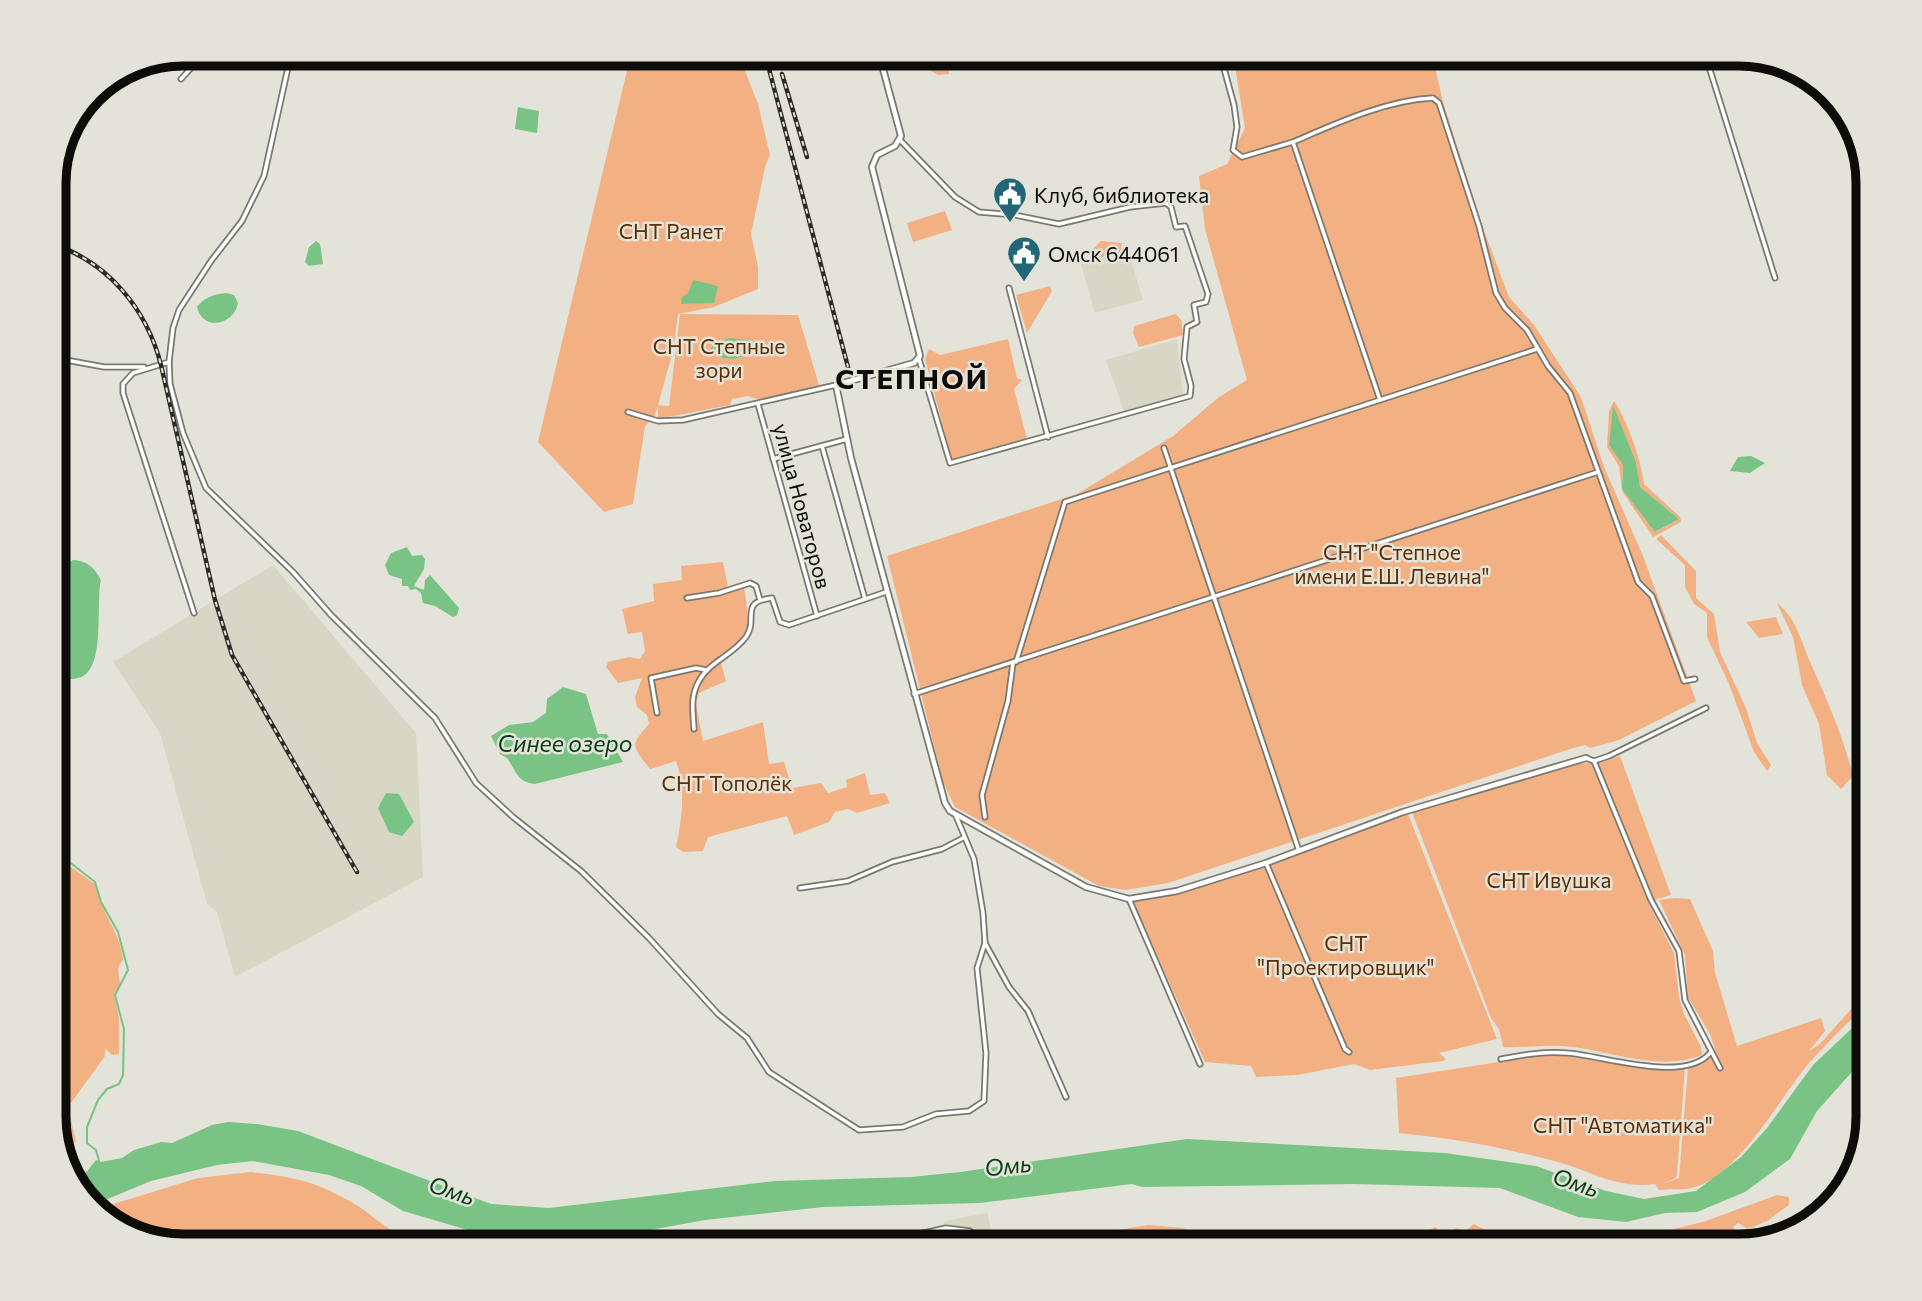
<svg xmlns="http://www.w3.org/2000/svg" width="1922" height="1301" font-family="Commissioner,sans-serif">
<style>
.built{fill:#d8d6c5}
.green{fill:#f3b183;fill-rule:evenodd}
.water{fill:#79c484}
.lines{fill:none;stroke-linecap:round;stroke-linejoin:round}
.stream{stroke:#79c484;stroke-width:2}
.street-casing{stroke:#7a7970;stroke-width:7}
.secondary-casing{stroke:#7a7970;stroke-width:8}
.street{stroke:#fff;stroke-width:3.5}
.secondary{stroke:#fff;stroke-width:4.5}
.rail-casing{stroke:#2c2b27;stroke-width:4.5}
.rail{stroke:#e4e3d9;stroke-width:2;stroke-dasharray:5;stroke-linecap:butt}
.labels{text-anchor:middle;dominant-baseline:central;stroke-width:5;stroke-linejoin:round;paint-order:stroke}
.poi-label{font-size:21px;fill:#0d0c09;stroke:#e4e3d9;text-anchor:start}
.park-label{font-size:21px;fill:#5e2d00;stroke:#e4e3d9}
.street-label{font-size:21px;fill:#0d0c09;stroke:#e4e3d9}
.water-label{font-size:23px;font-style:italic;fill:#074017;stroke:#e4e3d9}
.district-label{font-size:28px;font-weight:bold;letter-spacing:2px;fill:#0d0c09;stroke:#e4e3d9}
.rim{fill:none;stroke:#0d0c09;stroke-width:9}
</style>
<rect width="100%" height="100%" fill="#e4e3d9"/>
<g class="built">
<polygon points="1127,247 1143,300 1095,313 1080,261"/>
<polygon points="1177,339 1183,396 1124,411 1106,360"/>
<polygon points="273,565 416,733 423,877 235,977 217,912 207,904 160,733 113,662"/>
<polygon points="987,1213 996,1247 885,1247 884,1241 938,1232 945,1221"/>
</g>
<g class="green">
<polygon points="631,54 739,56 758,104 770,155 765,167 751,234 758,267 758,289 714,307 678,314 673,351 658,405 669,406 680,314 798,315 819,385 760,400 748,396 732,399 730,405 658,419 658,406 654,417 645,426 633,504 604,512 538,442"/>
<polygon points="915,54 963,54 962,58 948,62 949,74 938,75 916,62"/>
<polygon points="1233,54 1432,54 1443,102 1483,228 1509,297 1534,325 1581,397 1604,467 1643,556 1696,701 1619,740 1590,748 1585,745 1573,748 1168,883 1126,890 1099,886 955,807 943,782 887,556 1077,494 1173,436 1219,397 1247,380 1205,229 1199,176 1227,164 1245,128"/>
<polygon points="945,211 952,230 913,242 907,223"/>
<polygon points="1101,241 1122,243 1120,252 1095,259 1090,252"/>
<polygon points="1050,286 1052,291 1027,333 1016,295"/>
<polygon points="1176,314 1181,320 1183,335 1139,347 1133,333 1134,326"/>
<polygon points="1008,339 1017,378 1022,380 1014,389 1027,439 952,460 925,359 929,349 940,355"/>
<path d="M1614,401C1627,420 1642,462 1644,484L1680,517L1681,522L1653,537L1622,491L1619,466L1607,447L1609,411ZM1613,407L1636,462L1640,487L1679,519L1656,532L1622,489L1623,465L1609,445Z"/>
<polygon points="1661,535 1696,571 1696,598 1714,614 1720,652 1746,708 1757,743 1771,765 1767,771 1754,752 1729,684 1707,637 1707,613 1694,604 1685,587 1685,565 1656,539"/>
<path d="M723,562L729,592L744,587C749,616 753,646 719,655L726,681L699,693L696,704L703,741L763,722L769,764L784,762L792,788L821,783L828,793L847,787L846,780L865,773L870,795L885,793L890,803L857,813L848,809L835,812L829,822L794,835L787,816L708,837L703,851L683,852L676,847C682,820 686,788 676,761L650,769C631,744 630,746 649,724L647,715L637,707L635,697L642,678L618,683L606,667L608,662L629,657L640,659L645,651L642,632L628,634L622,609L654,601L653,584L682,580L681,566Z"/>
<path d="M1777,603C1797,619 1801,642 1811,664C1828,702 1843,736 1853,776L1841,789L1827,775L1819,724L1802,685L1793,637Z"/>
<polygon points="1776,617 1783,634 1759,638 1746,622"/>
<path d="M1620,756L1671,895L1648,902L1674,953L1679,997L1684,1014L1701,1047L1702,1055C1656,1073 1609,1049 1562,1046C1543,1045 1523,1048 1503,1047L1499,1029L1491,1018L1412,812L1578,764L1603,762Z"/>
<polygon points="1408,814 1497,1039 1439,1053 1446,1059 1443,1061 1370,1070 1354,1064 1297,1075 1256,1077 1251,1066 1205,1062 1133,902 1225,880"/>
<path d="M55,847L61,860L96,885C100,912 120,931 123,959L118,968L120,984L114,994L119,1018V1054L112,1055L105,1048V1056L68,1107L76,1142L60,1145L55,1126Z"/>
<path d="M1675,898L1690,899L1713,951L1715,973L1737,1046L1821,1018L1825,1031L1809,1051L1820,1044L1868,990V1005C1847,1022 1828,1042 1810,1062C1781,1095 1741,1173 1695,1187C1682,1191 1673,1188 1659,1190L1655,1184C1616,1189 1594,1172 1558,1162C1506,1148 1452,1138 1399,1133L1396,1078L1551,1054L1656,1070L1685,1067L1677,1174L1676,1178L1662,1184L1679,1178L1688,1068L1709,1059L1716,1052L1710,1034L1688,997L1685,955L1659,900Z"/>
<path d="M250,1172C275,1175 303,1178 326,1189C338,1195 353,1202 364,1210C384,1225 397,1238 422,1240L424,1247H183L111,1225L97,1209L198,1178Z"/>
<path d="M1777,1195L1789,1197V1205L1767,1221L1748,1229L1738,1223L1733,1227L1743,1246L1719,1247L1715,1243C1699,1248 1663,1253 1649,1241L1648,1235L1703,1222Z"/>
<polygon points="1474,1224 1489,1232 1490,1239 1476,1247 1459,1241 1441,1243 1426,1238 1426,1232 1435,1227 1445,1234 1456,1228 1465,1231"/>
<polygon points="1148,1225 1183,1228 1202,1235 1199,1240 1165,1247 1068,1247 1088,1235"/>
<polygon points="1259,1231 1269,1240 1270,1247 1261,1247 1259,1243 1239,1247 1229,1243 1229,1236"/>
<polygon points="1308,1234 1351,1234 1369,1247 1313,1247 1307,1240"/>
</g>
<g class="water">
<polygon points="518,107 539,111 537,133 515,129"/>
<polygon points="316,241 320,244 323,264 309,266 305,262 309,247"/>
<polygon points="693,280 718,286 714,303 681,304 682,297 688,293"/>
<path d="M226,293L234,295L238,303C234,325 203,332 197,307C204,297 215,294 226,293Z"/>
<path d="M730,338L754,341L752,352C737,361 725,361 710,352L713,343Z"/>
<polygon points="1613,405 1636,462 1640,487 1679,519 1655,532 1622,489 1623,465 1609,445"/>
<polygon points="1751,456 1765,463 1750,473 1730,471 1738,457"/>
<polygon points="407,547 412,556 422,555 425,559 424,569 414,586 424,590 425,580 430,575 459,608 457,615 453,617 435,606 423,603 421,593 416,589 410,590 408,586 402,586 402,579 389,575 385,565 391,553"/>
<path d="M73,560C87,561 94,567 101,580C95,602 107,672 78,678C67,681 61,678 55,669V571Z"/>
<path d="M563,687L586,694L598,734H607L623,762L535,784C517,782 517,772 507,758L500,754L491,736L509,725L533,722L546,713L547,699Z"/>
<polygon points="386,793 399,794 414,822 402,836 389,832 378,808"/>
<polygon points="1868,1013 1868,1054 1817,1111 1790,1159 1745,1192 1697,1212 1665,1213 1626,1222 1578,1217 1500,1188 1354,1184 1142,1187 1132,1184 980,1203 823,1207 705,1220 617,1236 535,1243 495,1238 403,1211 361,1186 329,1175 253,1161 217,1165 151,1181 93,1205 71,1181 84,1175 96,1160 101,1162 122,1158 134,1150 161,1142 172,1143 212,1125 228,1122 257,1124 298,1131 491,1204 549,1208 775,1181 911,1177 960,1172 1187,1139 1445,1153 1536,1166 1606,1191 1644,1199 1696,1191 1741,1157 1767,1128 1813,1065"/>
</g>
<g class="lines">
<polyline class="stream" points="55,831 63,857 95,882 101,902 118,932 128,970 115,995 124,1029 123,1075 119,1084 107,1089 98,1100 87,1127 87,1143 96,1150 99,1161"/>
<g class="street-casing">
<g id="street">
<polyline points="1705,54 1775,278"/>
<polyline points="181,79 192,67 213,54"/>
<polyline points="900,140 955,197 979,212 1015,215 1059,224 1130,207 1166,203 1171,207 1176,227 1185,226 1208,294 1206,302 1194,305 1197,322 1187,327 1184,359 1191,386 1190,396 950,463 919,359"/>
<path d="M1293,142C1335,124 1386,100 1433,98L1439,103L1479,226L1496,293L1505,308L1527,330L1548,366L1570,393L1638,582L1652,596L1684,681L1695,679"/>
<polyline points="1009,288 1048,437"/>
<polyline points="55,358 104,367 144,367"/>
<polyline points="169,362 170,384 183,433 206,488 293,572 331,615 435,718 476,783 513,817 581,871 649,938 718,1014 747,1038 769,1072 859,1130 903,1127 936,1114 969,1111 984,1101 986,1053 977,968 985,943 983,913 974,859 956,816"/>
<polyline points="1380,400 1537,349"/>
<polyline points="758,404 817,616"/>
<polyline points="628,412 658,421 683,420 836,385"/>
<polyline points="822,446 865,599"/>
<polyline points="1164,448 1299,851"/>
<polyline points="773,459 847,439"/>
<polyline points="687,598 719,593 750,583 756,586 760,600"/>
<polyline points="194,613 123,393 123,384 133,373 169,362 173,328 179,310 211,261 242,221 264,176 291,54"/>
<polyline points="1016,662 1065,502 1380,400 1293,142 1242,157 1233,150 1237,127 1234,105 1220,54"/>
<polyline points="914,694 1598,472"/>
<polyline points="657,713 651,678 696,668 706,670"/>
<path d="M694,729C693,712 690,696 699,681C709,662 733,655 746,637C759,619 738,602 772,598L780,622L789,625L886,592"/>
<polyline points="1586,758 1594,761 1609,756 1706,708"/>
<polyline points="1594,761 1651,900 1679,951 1685,1000 1720,1068"/>
<polyline points="985,817 982,795 1008,701 1013,663"/>
<polyline points="1266,863 1345,1049 1349,1052"/>
<polyline points="800,888 848,881 892,862 942,849 963,838"/>
<polyline points="1129,899 1200,1064"/>
<polyline points="985,943 1009,987 1028,1011 1066,1097"/>
<path d="M1501,1059C1523,1055 1544,1051 1567,1053C1601,1055 1684,1084 1710,1053"/>
<polyline points="814,1247 919,1234 946,1228 970,1231"/>
</g>
</g>
<g class="secondary-casing">
<polyline id="secondary" points="879,54 901,136 895,146 877,155 872,167 920,356 914,363 836,385 851,458 945,803 950,811 1086,887 1129,899 1177,891 1266,863 1403,812 1586,758"/>
</g>
<use href="#street" class="street"/>
<use href="#secondary" class="secondary"/>
<g class="rail-casing">
<g id="rail">
<polyline points="765,54 848,367"/>
<polyline points="782,74 807,157"/>
<path d="M55,245C109,263 147,310 161,365L215,600L232,655L357,872"/>
</g>
</g>
<use href="#rail" class="rail"/>
</g>
<defs>
<g id="civic-pin" transform="scale(1.75)"><path d="M0 17L-7.5 6A9.5 9.5 0 1 1 7.5 6Z" fill="#226778" stroke="#e4e3d9"/><path d="M-.6-6.5H3V-4.5H.6V-3L4-1V1h2V6H-6V1h2V-1L-.6-3ZM-1.2 2.5V6h2.4V2.5Z" fill="#fff"/></g>
</defs>
<g fill-rule="evenodd">
<use href="#civic-pin" x="1010" y="194"/>
<use href="#civic-pin" x="1024" y="253"/>
</g>
<g class="labels">
<g class="poi-label">
<text x="1034" y="194">Клуб, библиотека</text>
<text x="1048" y="253">Омск 644061</text>
</g>
<g class="park-label">
<text x="671" y="230">СНТ Ранет</text>
<text x="719" y="345">СНТ Степные<tspan x="719" dy="24">зори</tspan></text>
<text x="1392" y="551">СНТ "Степное<tspan x="1392" dy="24">имени Е.Ш. Левина"</tspan></text>
<text x="727" y="782">СНТ Тополёк</text>
<text x="1549" y="879">СНТ Ивушка</text>
<text x="1346" y="942">СНТ<tspan x="1346" dy="24">"Проектировщик"</tspan></text>
<text x="1623" y="1124">СНТ "Автоматика"</text>
</g>
<g class="street-label">
<text transform="translate(803 506) rotate(75)">улица Новаторов</text>
</g>
<g class="water-label">
<text x="565" y="743">Синее озеро</text>
<text transform="translate(1008 1165) rotate(-6)">Омь</text>
<text transform="translate(1576 1182) rotate(18)">Омь</text>
<text transform="translate(452 1190) rotate(18)">Омь</text>
</g>
<g class="district-label">
<text x="912" y="378">СТЕПНОЙ</text>
</g>
</g>
<path d="M0 0H1922V1301H0ZM183 66H1739A117 117 0 0 1 1856 183V1117A117 117 0 0 1 1739 1234H183A117 117 0 0 1 66 1117V183A117 117 0 0 1 183 66Z" fill="#e4e3d9" fill-rule="evenodd"/>
<path class="rim" d="M183 66H1739A117 117 0 0 1 1856 183V1117A117 117 0 0 1 1739 1234H183A117 117 0 0 1 66 1117V183A117 117 0 0 1 183 66Z"/>
</svg>
